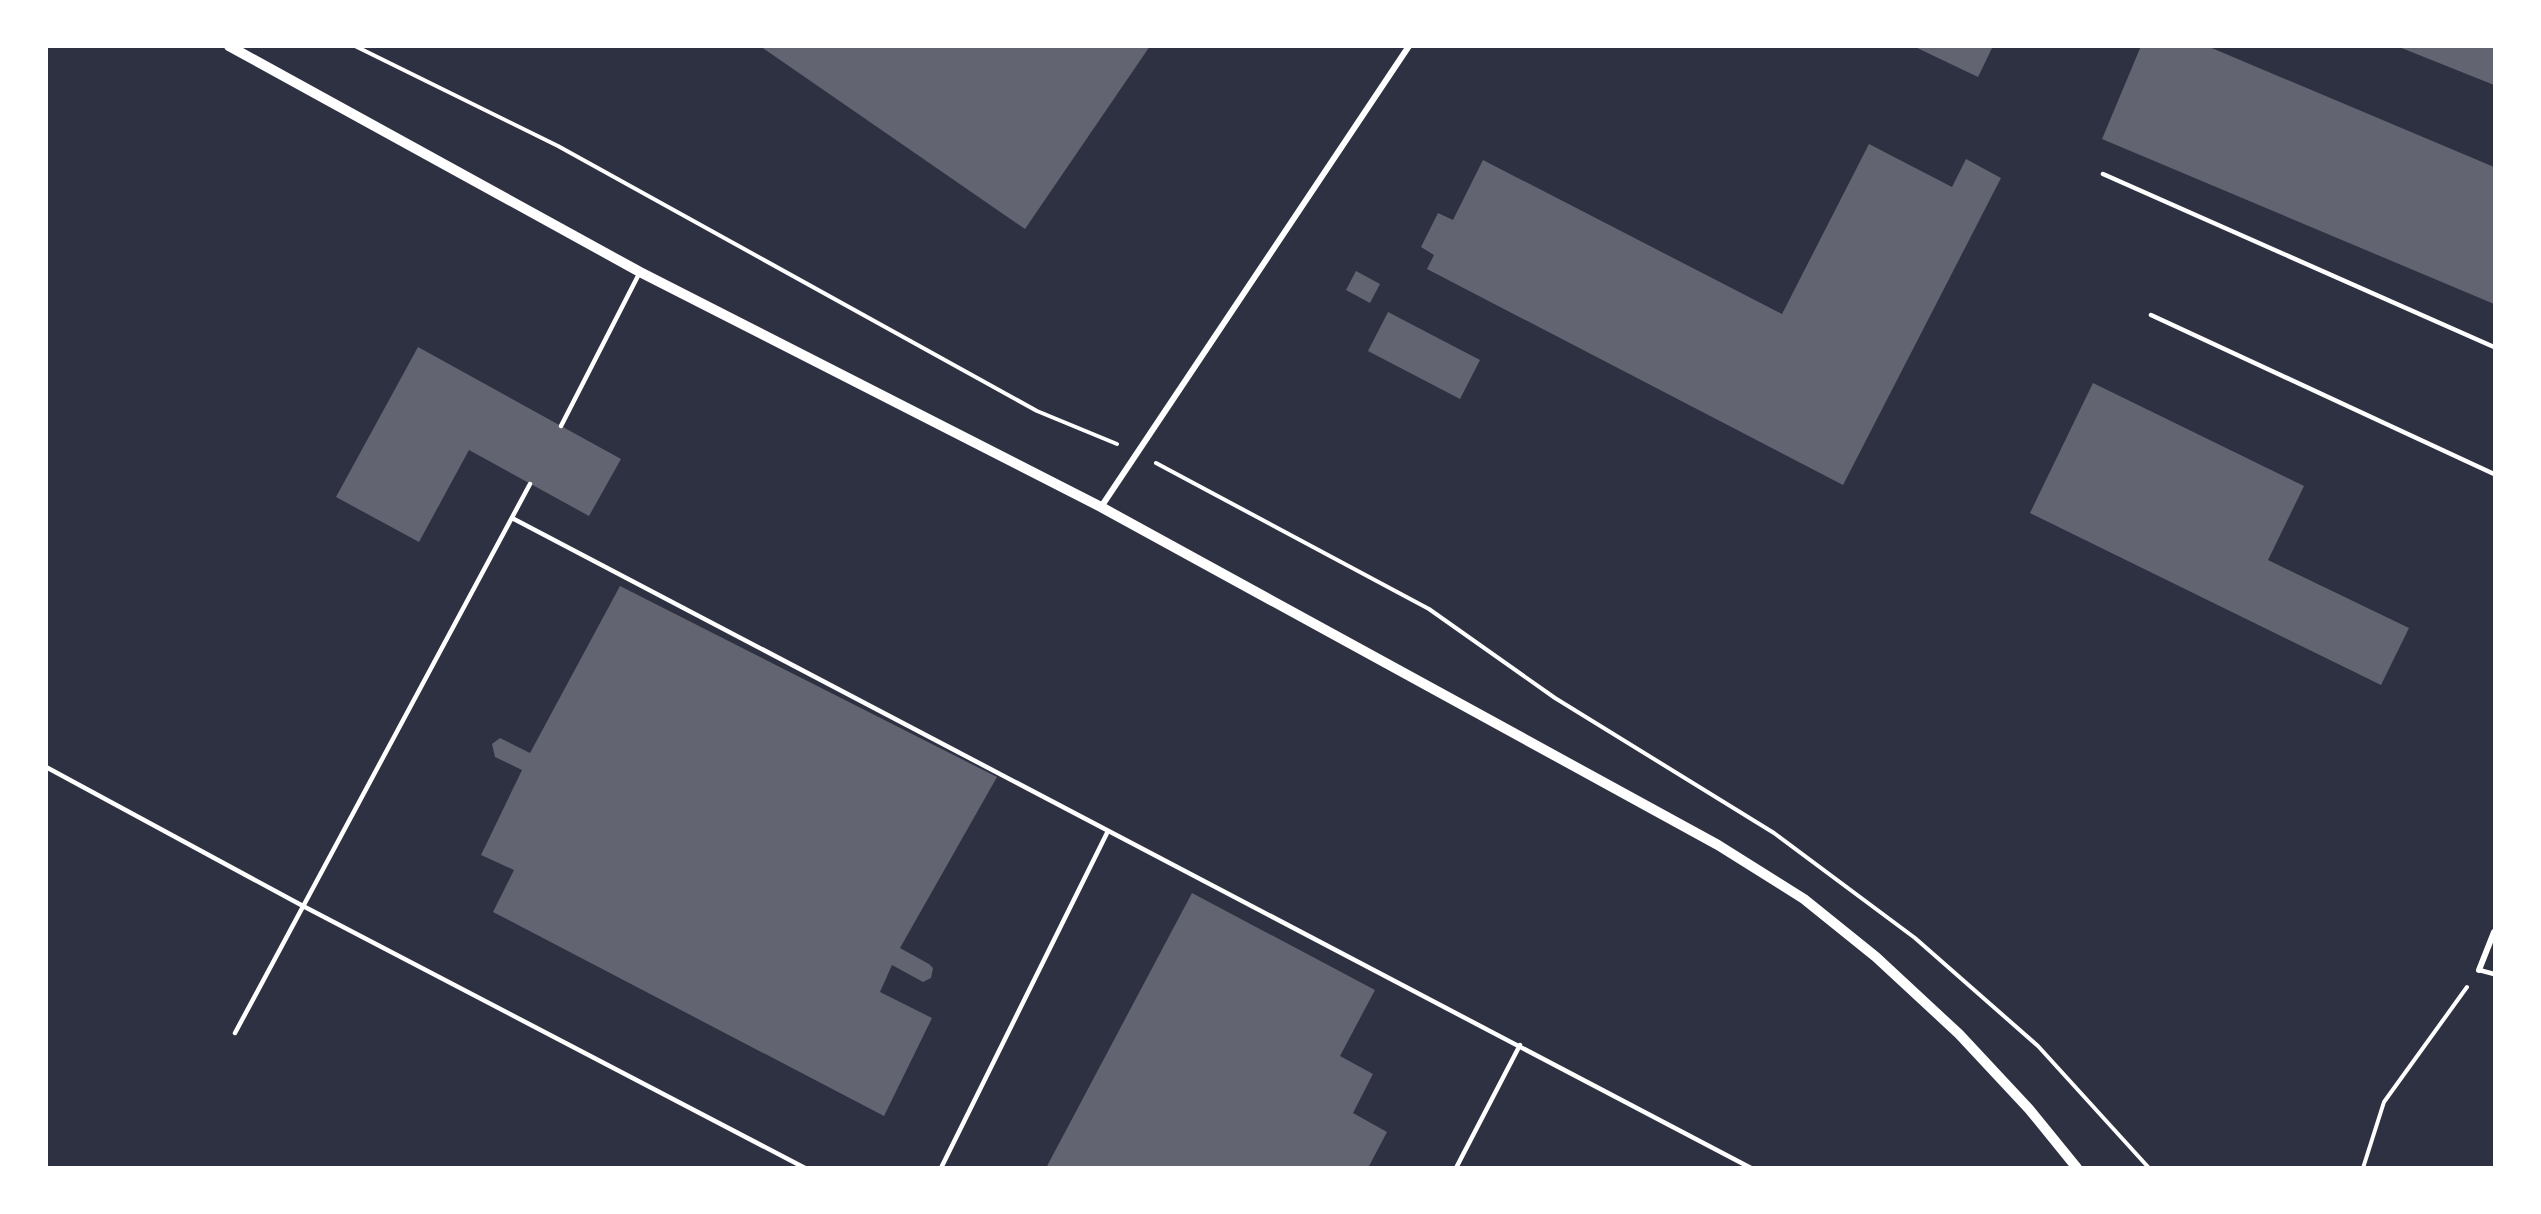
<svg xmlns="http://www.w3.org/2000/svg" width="2541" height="1214" font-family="'Space Grotesk',sans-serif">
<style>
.building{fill:#626471}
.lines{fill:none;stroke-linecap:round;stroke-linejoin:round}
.path{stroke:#fff;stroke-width:4}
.service{stroke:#fff;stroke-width:4.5}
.minor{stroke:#fff;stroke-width:6}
.tertiary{stroke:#fff;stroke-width:10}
</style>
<rect width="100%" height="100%" fill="#2d3142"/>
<g class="building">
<polygon points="760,46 1150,46 1025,229"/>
<polygon points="1913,46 1993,46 1978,77"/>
<polygon points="2141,46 2207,46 2494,167 2494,304 2102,139"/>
<polygon points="2494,46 2494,85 2399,47 2399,46"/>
<polygon points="1869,144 1952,187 1966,159 2001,178 1843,485 1427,269 1434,255 1421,247 1438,213 1453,220 1483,160 1782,314"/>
<polygon points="1356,271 1380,284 1370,303 1346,290"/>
<polygon points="1388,312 1480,360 1460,399 1368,351"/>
<polygon points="418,347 621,459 589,516 469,450 419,542 336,497"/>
<polygon points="2093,383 2304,486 2268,560 2409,628 2381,685 2030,513"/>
<polygon points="620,586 997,777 900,948 929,964 933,968 931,978 923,982 892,965 880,992 932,1018 884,1116 493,912 514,870 481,855 522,770 495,757 492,744 500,738 530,753"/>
<polygon points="1192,893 1375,990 1340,1056 1373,1074 1353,1113 1387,1132 1368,1168 1046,1168"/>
</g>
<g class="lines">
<g class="path">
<polyline points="355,46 558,146 1037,411 1117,444"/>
<polyline points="1156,463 1429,609 1555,698 1774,833 1915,938 2038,1046 2149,1168"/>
<polyline points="2363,1168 2384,1102 2467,987"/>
</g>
<g class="service">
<polyline points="2103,174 2494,347"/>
<polyline points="2151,315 2494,474"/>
<polyline points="561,426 640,272"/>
<polyline points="512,518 1751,1168"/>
<polyline points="46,767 303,906 805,1168"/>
<polyline points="2479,970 2494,974"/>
<polyline points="235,1033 530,484"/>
<polyline points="941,1168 1108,831"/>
<polyline points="1456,1168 1520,1045"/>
</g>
<g class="minor">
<polyline points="1101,507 1409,46"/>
<polyline points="2479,970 2494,932"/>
</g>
<polyline class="tertiary" points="229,46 640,272 1101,507 1718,845 1804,899 1876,957 1959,1034 2029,1109 2077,1168"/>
</g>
<rect width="2541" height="1214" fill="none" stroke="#ffffff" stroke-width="96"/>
</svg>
